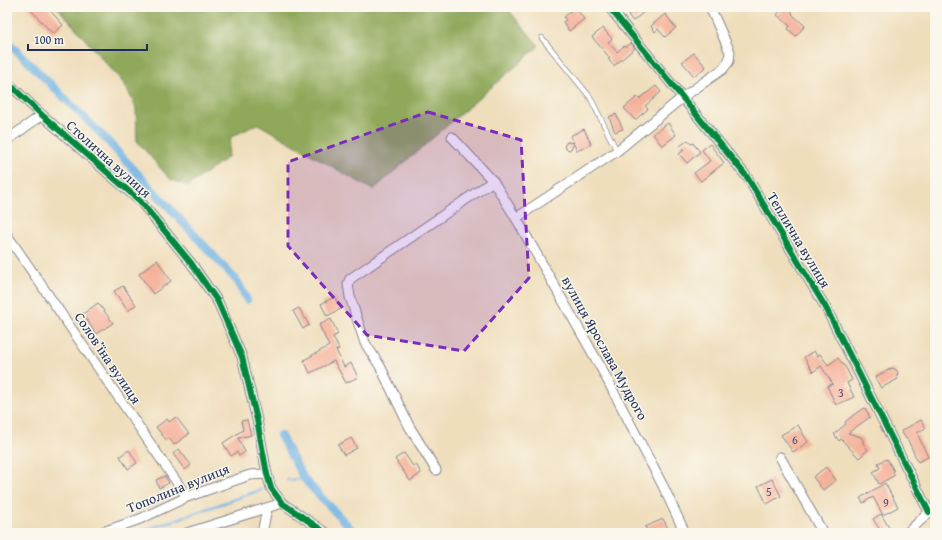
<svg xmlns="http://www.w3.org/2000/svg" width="942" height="540" font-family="'Gentium Book Plus',serif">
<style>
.forest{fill:#8fa85a;stroke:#556c5c}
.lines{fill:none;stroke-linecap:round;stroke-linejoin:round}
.stream{stroke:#6fb2e4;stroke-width:2.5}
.canal{stroke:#6fb2e4;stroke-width:8}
.building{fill:#f5b099}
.service-casing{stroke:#85868d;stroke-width:6}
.minor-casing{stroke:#85868d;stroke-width:11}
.service{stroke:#fff;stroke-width:4.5}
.minor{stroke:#fff;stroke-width:9}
.cycleway-casing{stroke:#fbf7ec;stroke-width:8}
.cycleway{stroke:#00873e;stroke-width:6}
.marked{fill:#7b2cbf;fill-opacity:0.2;stroke:#7b2cbf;stroke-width:3;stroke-dasharray:8 5;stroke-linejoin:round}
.labels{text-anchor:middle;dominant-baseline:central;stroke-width:3;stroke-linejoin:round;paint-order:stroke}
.number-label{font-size:12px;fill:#524f6d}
.street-label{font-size:14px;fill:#1b2f5e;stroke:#fbf7ec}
</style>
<rect width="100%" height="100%" fill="#fbf7ec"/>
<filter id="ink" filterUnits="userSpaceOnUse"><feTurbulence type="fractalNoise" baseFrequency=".025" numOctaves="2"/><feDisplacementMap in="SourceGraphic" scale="8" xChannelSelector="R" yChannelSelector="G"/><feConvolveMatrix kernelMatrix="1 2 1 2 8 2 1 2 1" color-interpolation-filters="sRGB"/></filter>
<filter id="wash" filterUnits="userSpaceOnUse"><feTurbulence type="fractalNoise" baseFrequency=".012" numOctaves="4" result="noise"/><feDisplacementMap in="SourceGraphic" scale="16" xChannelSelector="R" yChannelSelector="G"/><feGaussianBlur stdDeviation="0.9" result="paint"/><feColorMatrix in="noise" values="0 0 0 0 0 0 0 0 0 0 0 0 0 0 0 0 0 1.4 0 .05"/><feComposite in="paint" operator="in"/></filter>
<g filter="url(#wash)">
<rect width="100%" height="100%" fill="#efdebc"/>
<polygon class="forest" points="57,7 506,7 539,46 373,190 258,124 231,137 228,157 188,186 170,179 137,141 136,108 125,85"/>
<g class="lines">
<g class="stream">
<polyline points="287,480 304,479"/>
<polyline points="137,533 261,490"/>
</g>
<g class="canal">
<polyline points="7,41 101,134 238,282 247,300"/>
<polyline points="280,435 304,479 355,533"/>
</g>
</g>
<g id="blocks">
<g class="building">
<polygon points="28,7 47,7 63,25 53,34"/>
<polygon points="575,7 584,19 569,31 563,22 566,20 564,17"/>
<polygon points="637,7 640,7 644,12 633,21 628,15"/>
<polygon points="784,7 786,7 793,13 792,14 805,26 796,36 788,29 790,26 777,15"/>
<polygon points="665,14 676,28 665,37 658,29 655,32 651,26"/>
<polygon points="603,28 612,39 608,42 617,52 624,46 625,47 631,43 635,48 614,66 608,59 610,58 592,37"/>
<polygon points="694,53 706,67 694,76 682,62"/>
<polygon points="656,86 661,92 645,106 648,109 635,120 624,108 637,97 639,99"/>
<polygon points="616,114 623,129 615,132 609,117"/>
<polygon points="668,123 676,135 662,146 653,134"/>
<polygon points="584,129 591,144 577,151 574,144 570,150 566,149 564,146 567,142 574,143 570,136"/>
<polygon points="688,140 691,144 693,143 700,152 687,163 679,154 684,150 680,146"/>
<polygon points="710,144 724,163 701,181 694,173 710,161 702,150"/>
<polygon points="157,260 171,281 153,294 139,274"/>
<polygon points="123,286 136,305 128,311 114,291"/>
<polygon points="334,297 341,309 327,316 321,304"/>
<polygon points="98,303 113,323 96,334 83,314"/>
<polygon points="299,308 309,325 303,329 293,311"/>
<polygon points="331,319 338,334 333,337 339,349 336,350 344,367 351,363 358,377 346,383 334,361 310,373 304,360 329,346 319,325"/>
<polygon points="814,351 817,356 820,354 828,365 838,358 846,368 852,380 847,383 854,397 836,405 827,386 833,384 821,366 813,372 804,357"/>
<polygon points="892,368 895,369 898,372 897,376 898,379 881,388 875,377"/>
<polygon points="865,408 870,417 848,433 861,437 863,440 863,443 868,450 859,458 841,439 839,441 834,434 846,424 845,422 856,413"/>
<polygon points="176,417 189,434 174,445 169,438 166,440 156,427 167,419 169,422"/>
<polygon points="247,420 251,435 238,438 245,452 239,456 237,452 231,456 223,443 243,430 241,421"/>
<polygon points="921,420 926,428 917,433 928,457 918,462 907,438 906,439 901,431"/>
<polygon points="798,425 808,442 793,452 781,435"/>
<polygon points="351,438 357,448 344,455 338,445"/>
<polygon points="179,449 191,465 185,470 173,454"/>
<polygon points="129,450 137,463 128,469 120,456"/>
<polygon points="404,453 413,466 416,464 421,473 410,481 395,459"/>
<polygon points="887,459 894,471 893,472 895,475 879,484 873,472 880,468 878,463"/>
<polygon points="826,467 836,480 823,490 813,477"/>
<polygon points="165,476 169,483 159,488 156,480"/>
<polygon points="772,479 781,496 767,504 758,486"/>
<polygon points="885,483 898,507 883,515 873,497 863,503 860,498"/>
<polygon points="881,514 892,533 882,533 873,519"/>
<polygon points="663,519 668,528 657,533 649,533 645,527"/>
</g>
</g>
</g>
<g filter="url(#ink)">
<use href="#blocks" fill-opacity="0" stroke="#85868d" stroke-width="1"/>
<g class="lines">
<g class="service-casing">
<polyline id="service" points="542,38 590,97 617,151"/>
</g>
<g class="minor-casing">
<g id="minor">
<polyline points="609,7 747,177 826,308 929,512"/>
<polyline points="7,82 42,115 140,201 191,263 218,302 242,357 257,420 267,474 271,488 282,503 326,533"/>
<polyline points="452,137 493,181 516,218 600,366 663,486 685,533"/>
<polyline points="7,140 42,115"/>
<polyline points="516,218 617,151 683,97 723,69 729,61 730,52 710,7"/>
<polyline points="7,235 187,497"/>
<polyline points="780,457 823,533"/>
<polyline points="436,470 409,426 380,366 365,343 350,297 348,284 350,279 493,181"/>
<polyline points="100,533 140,519 187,497 250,475 267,474"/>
<polyline points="187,533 282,503"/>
<polyline points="262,533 267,509"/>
<polyline points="907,533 935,507"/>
</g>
</g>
<use href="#service" class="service"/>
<use href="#minor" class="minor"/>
<g class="cycleway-casing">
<g id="cycleway">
<polyline points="609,7 747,177 826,308 929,512"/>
<polyline points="7,82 42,115 140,201 191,263 218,302 242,357 257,420 267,474 271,488 282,503 326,533"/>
</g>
</g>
<use href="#cycleway" class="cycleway"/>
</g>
</g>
<path class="marked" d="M428,112L521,140L529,278L464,351L367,335L288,246V162Z"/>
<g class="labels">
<g class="number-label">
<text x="841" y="392">3</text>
<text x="795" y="439">6</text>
<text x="769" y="491">5</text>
<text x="886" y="502">9</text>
</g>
<g class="street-label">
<text transform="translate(109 159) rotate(42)">Столична вулиця</text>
<text transform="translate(799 240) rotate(59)">Теплична вулиця</text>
<text transform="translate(605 348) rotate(61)">вулиця Ярослава Мудрого</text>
<text transform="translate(108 358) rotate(56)">Соловʼїна вулиця</text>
<text transform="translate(178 488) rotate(-22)">Тополина вулиця</text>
</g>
</g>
<rect width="942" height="540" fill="none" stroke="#fbf7ec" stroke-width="24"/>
<path d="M28 44v6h119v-6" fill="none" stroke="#1b2f5e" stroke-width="2"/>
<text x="34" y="44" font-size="12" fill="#1b2f5e" stroke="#fbf7ec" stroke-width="3" paint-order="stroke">100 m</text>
</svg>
